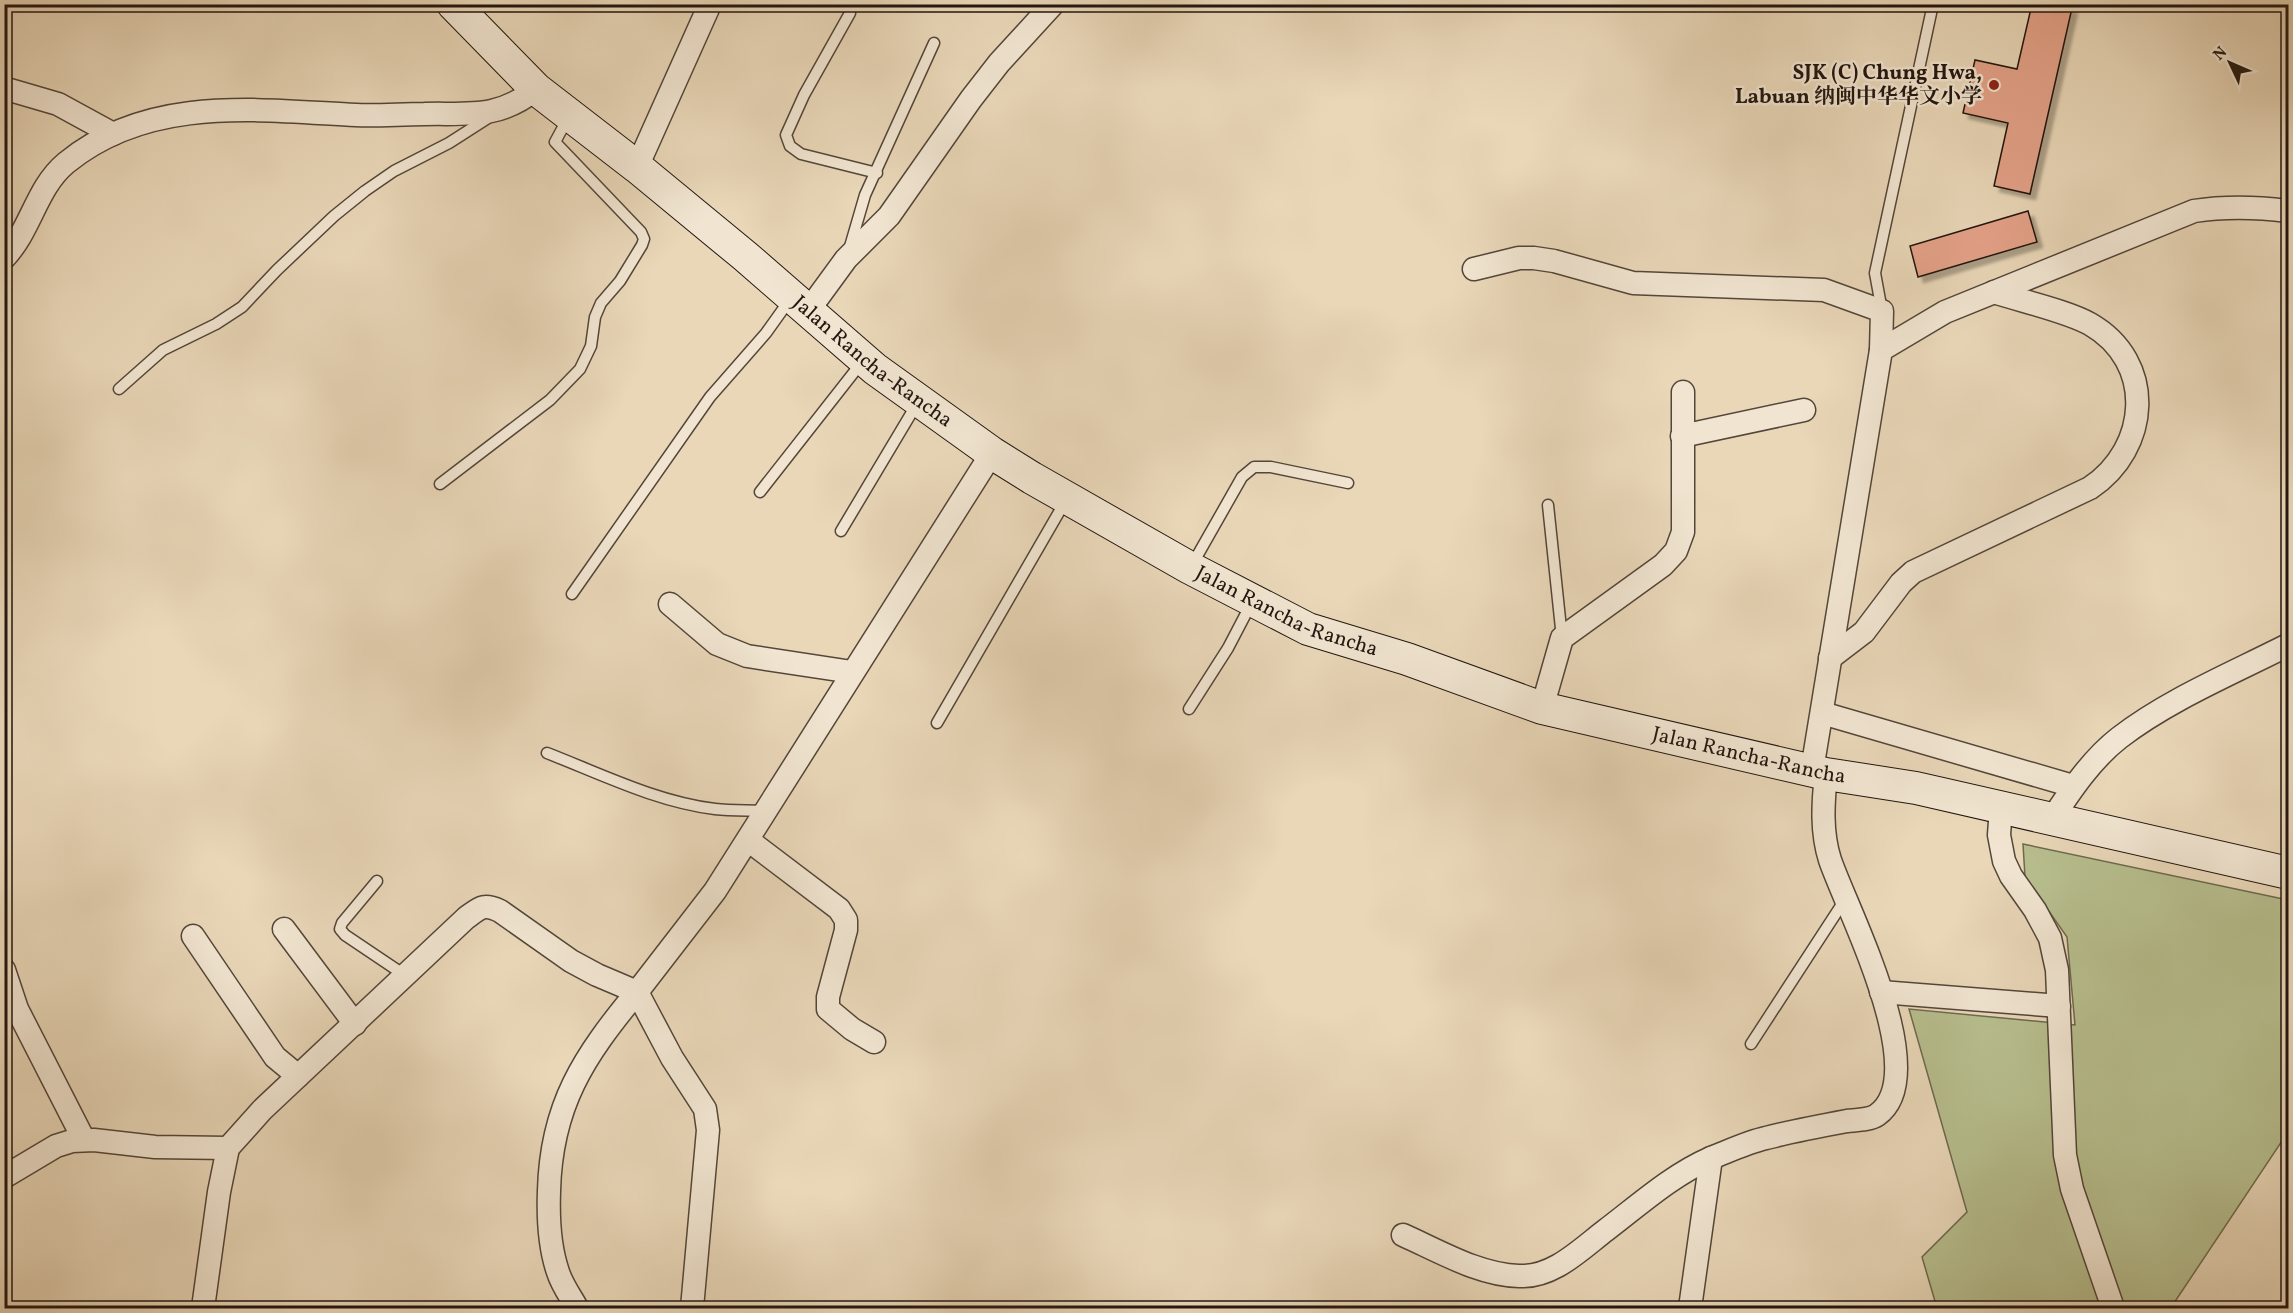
<svg xmlns="http://www.w3.org/2000/svg" width="2293" height="1313" font-family="Vollkorn,'Noto Serif SC',serif">
<style>
.green{fill:#b7be8e;stroke:#6c6a4f;stroke-width:1.5}
.building{fill:#e4a289;stroke:#221610;stroke-width:1.5;filter:url(#shadow)}
.lines{fill:none;stroke-linecap:round;stroke-linejoin:round}
.service-casing{stroke:#54463a;stroke-width:13}
.minor-casing{stroke:#54463a;stroke-width:25}
.secondary-casing{stroke:#221610;stroke-width:34}
.service{stroke:#f1e5d1;stroke-width:10}
.minor{stroke:#f1e5d1;stroke-width:22}
.secondary{stroke:#f1e5d1;stroke-width:32}
.poi-dot{fill:#8f2418;stroke:#f1e5d1;stroke-width:2}
.labels{text-anchor:middle;dominant-baseline:central;stroke-width:5;stroke-linejoin:round;paint-order:stroke}
.poi-label{font-size:21px;font-weight:bold;fill:#221610;stroke:#f1e5d1;text-anchor:end}
.street-label{font-size:21px;fill:#221610;stroke:#f1e5d1}
</style>
<defs>
<filter id="shadow"><feDropShadow dx="5.5" dy="5.5" stdDeviation="1.5" flood-color="#0004"/></filter>
</defs>
<rect width="100%" height="100%" fill="#e9d7b8"/>
<filter id="stains"><feTurbulence type="fractalNoise" baseFrequency=".00333" numOctaves="4"/><feColorMatrix values="0 0 0 0 .2 0 0 0 0 .09 0 0 0 0 .02 0 0 0 .5 -.17"/></filter>
<radialGradient id="worn" r=".72"><stop offset=".6" stop-color="#630" stop-opacity="0"/><stop offset="1" stop-color="#630" stop-opacity=".3"/></radialGradient>
<polygon class="green" points="2023,844 2288,900 2288,1132 2174,1303 2175,1308 1937,1308 1922,1257 1967,1212 1909,1009 2075,1025 2067,937 2025,877"/>
<g class="building">
<polygon points="2032,4 2058,4 2072,8 2030,194 1994,186 2008,123 1963,113 1975,60 2017,69"/>
<polygon points="2028,211 2037,242 1918,277 1910,246"/>
</g>
<g class="lines">
<g class="service-casing">
<g id="service">
<polyline points="850,13 804,95 786,135 790,146 801,154 877,173"/>
<polyline points="849,250 865,195 934,43"/>
<polyline points="1882,311 1875,273 1933,4"/>
<polyline points="119,389 163,350 216,324 242,307 277,270 334,216 365,191 394,171 449,143 488,118"/>
<polyline points="440,484 550,400 580,369 591,346 595,317 601,303 620,281 642,245 644,239 641,232 555,142 568,118"/>
<polyline points="760,492 862,362"/>
<polyline points="1548,505 1562,638"/>
<polyline points="841,531 918,402"/>
<polyline points="1192,565 1242,477 1254,467 1271,467 1348,483"/>
<polyline points="572,594 710,397 766,333 791,298"/>
<polyline points="1189,709 1228,648 1251,604"/>
<polyline points="937,723 1066,500"/>
<path d="M547,753C601,774 657,802 715,809C732,811 750,810 767,811"/>
<polyline points="377,881 342,923 340,929 345,935 406,976"/>
<polyline points="1751,1044 1846,898"/>
</g>
</g>
<g class="minor-casing">
<g id="minor">
<polyline points="10,90 58,104 113,134"/>
<polyline points="637,167 710,4"/>
<path d="M4,258C31,230 36,188 66,163C149,95 257,110 356,115C378,116 401,114 424,114C469,113 499,119 536,89"/>
<polyline points="1474,269 1519,258 1534,258 1554,261 1633,283 1824,290 1882,311 1881,350"/>
<polyline points="808,311 846,259 889,216 971,99 999,63 1053,4"/>
<polyline points="1682,436 1804,410"/>
<polyline points="670,604 717,644 747,656 852,672"/>
<path d="M1830,658L1864,632L1901,583L1913,572L2090,488C2150,448 2156,362 2090,324C2067,311 2021,301 1994,292"/>
<polyline points="1542,708 1562,638 1663,565 1676,551 1683,532 1683,392"/>
<polyline points="1822,713 2073,786"/>
<path d="M1812,770L1881,350L1945,312L2194,211C2227,206 2256,207 2288,211"/>
<polyline points="2001,807 1999,835 2004,861 2011,876 2035,910 2050,938 2057,970 2065,1155 2072,1189 2113,1308"/>
<path d="M2052,819C2071,790 2092,759 2119,738C2168,700 2233,673 2288,645"/>
<polyline points="748,840 839,909 846,920 846,930 828,997 828,1009 852,1029 874,1042"/>
<polyline points="284,929 355,1024"/>
<polyline points="193,936 275,1057 298,1076"/>
<polyline points="4,970 17,1009 84,1140"/>
<polyline points="1881,992 2059,1006"/>
<polyline points="4,1177 56,1146 72,1141 94,1140 155,1147 228,1148"/>
<path d="M1403,1235C1439,1251 1479,1275 1519,1276C1553,1278 1581,1249 1606,1230C1639,1205 1672,1175 1711,1158"/>
<path d="M203,1308L219,1192L228,1148L262,1110L466,918C480,908 483,903 500,911L571,961L597,975L637,992L715,891L992,453"/>
<path d="M577,1308C571,1297 562,1285 558,1272C549,1246 548,1218 549,1191C551,1105 584,1056 637,992L672,1058L705,1109L708,1130L692,1308"/>
<path d="M1690,1308L1711,1158C1729,1151 1748,1142 1766,1138C1793,1131 1820,1126 1847,1121C1855,1120 1870,1120 1877,1115C1934,1075 1847,910 1830,860C1821,832 1823,803 1826,774"/>
</g>
</g>
<g class="secondary-casing">
<g id="secondary">
<path id="s1" d="M453,4L536,89L637,167L745,256L875,369L992,453L1032,478L1190,568L1308,629L1407,659L1542,708L1826,774L1916,788L2288,873"/>
</g>
</g>
<use href="#service" class="service"/>
<use href="#minor" class="minor"/>
<use href="#secondary" class="secondary"/>
</g>
<circle class="poi-dot" cx="1994" cy="85" r="6"/>
<g class="labels">
<g class="poi-label">
<text x="1982" y="73">SJK (C) Chung Hwa,<tspan x="1982" dy="24">Labuan 纳闽中华华文小学</tspan></text>
</g>
<g class="street-label">
<text stroke="none"><textPath href="#s1" startOffset="552">Jalan Rancha-Rancha</textPath></text>
<text stroke="none"><textPath href="#s1" startOffset="1038">Jalan Rancha-Rancha</textPath></text>
<text stroke="none"><textPath href="#s1" startOffset="1524">Jalan Rancha-Rancha</textPath></text>
</g>
</g>
<rect width="2293" height="1313" fill="none" stroke="#e9d7b8" stroke-width="24"/>
<rect x="6" y="6" width="2281" height="1301" fill="none" stroke="#221610" stroke-width="3"/>
<rect x="12" y="12" width="2269" height="1289" fill="none" stroke="#221610" stroke-width="1.5"/>
<g transform="translate(2230 63) rotate(314)" stroke="#f1e5d1" stroke-width="4.5" paint-order="stroke">
<path d="M0-4.5L10 22L0 15L-10 22Z" fill="#221610"/>
<text y="-9" font-size="16" font-weight="bold" text-anchor="middle" fill="#221610">N</text>
</g>
<rect width="100%" height="100%" filter="url(#stains)"/>
<rect width="100%" height="100%" fill="url(#worn)"/>
</svg>
